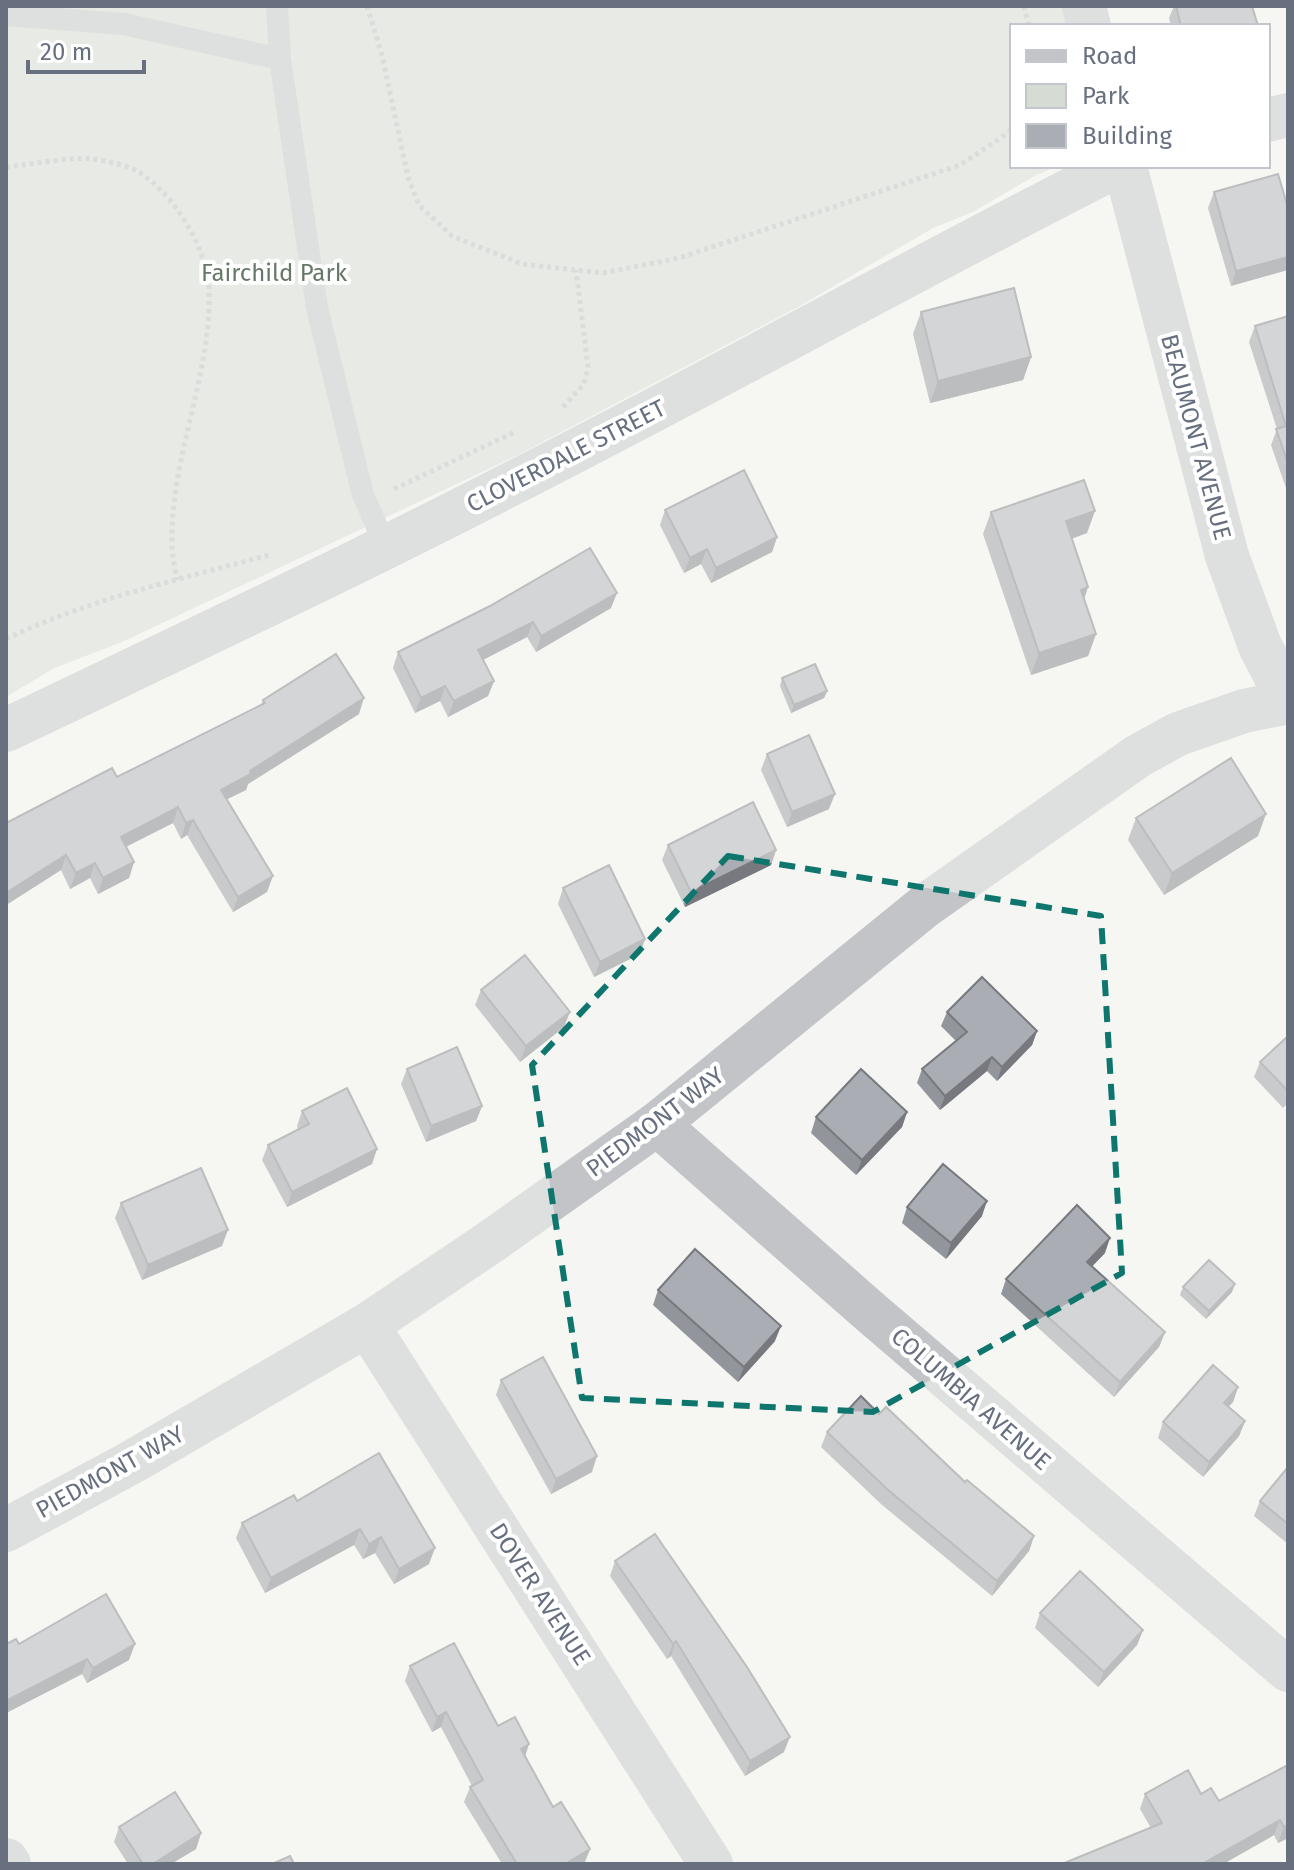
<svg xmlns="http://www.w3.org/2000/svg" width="1294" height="1870" font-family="'Fira Sans',sans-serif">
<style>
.park{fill:#d6dcd4}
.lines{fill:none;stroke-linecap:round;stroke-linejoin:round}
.path{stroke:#bbbcbf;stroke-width:5;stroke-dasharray:4 4;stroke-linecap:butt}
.service{stroke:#c2c4c7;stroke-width:22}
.minor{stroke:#c2c4c7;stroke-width:44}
.tertiary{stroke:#c2c4c7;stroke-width:44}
.wall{fill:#92959b}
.shaded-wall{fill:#77797e}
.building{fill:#aaadb4;stroke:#77797e;stroke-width:2}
.marked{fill:none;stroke:#0f766e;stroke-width:6;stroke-dasharray:16 10;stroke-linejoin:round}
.labels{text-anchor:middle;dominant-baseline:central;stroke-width:8;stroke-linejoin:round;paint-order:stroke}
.park-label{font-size:24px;fill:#667867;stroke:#fff}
.street-label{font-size:24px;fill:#687080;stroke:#fff}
</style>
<rect width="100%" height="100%" fill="#f5f5f3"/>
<polygon class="park" points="6,6 1071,6 1076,26 1012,26 1012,166 1058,166 1036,175 973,212 933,228 798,307 518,455 122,642 54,668 6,697"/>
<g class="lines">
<g class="path">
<polyline points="367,6 382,55 408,177 419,205 452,236 522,264 603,273 679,258 960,165 1008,133 1012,128"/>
<polyline points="1024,6 1029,26"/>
<path d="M6,167C28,165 73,156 91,159C103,160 121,164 133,169C171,188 207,247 209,289C212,375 170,458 172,543C172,555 175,568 177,580"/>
<polyline points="563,407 584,384 588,367 576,270"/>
<polyline points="394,489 515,432"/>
<path d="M6,639C89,599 181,579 269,555"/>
</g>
<g class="service">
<polyline points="277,6 280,59 317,308 363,495 385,545"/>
<polyline points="6,15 124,24 280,59"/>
</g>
<g class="minor">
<polyline points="1268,120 1288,115"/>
<path d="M6,730C173,650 342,571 507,486C712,382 912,270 1117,166"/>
<polyline points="657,1124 868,1310 1288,1670"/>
<polyline points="367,1325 711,1864"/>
<polyline points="6,1530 132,1462 367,1325 489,1243 657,1124 925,906 1138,756 1178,734 1244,711 1288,702"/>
<polyline points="6,1860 9,1864"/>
</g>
<g class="tertiary">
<polyline points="1084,6 1089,26"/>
<polyline points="1125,166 1227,556 1260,646 1288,700"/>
</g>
</g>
<g class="wall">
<polygon points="1174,6 1176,6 1258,26 1171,26 1169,18"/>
<polygon points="1278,174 1231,286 1208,208 1214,192"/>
<polygon points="921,312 1031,357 1023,380 930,403 913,334"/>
<polygon points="1288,316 1288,491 1287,491 1271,445 1277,429 1249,342 1255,326"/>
<polygon points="665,510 777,537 772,552 711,583 701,564 684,573 660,525"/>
<polygon points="991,512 1087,533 1072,538 1088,587 1084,600 1096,634 1088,656 1031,675 983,534"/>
<polygon points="490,606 611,608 536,652 527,637 483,660 494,681 488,696 448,717 440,701 415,713 393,668 398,652"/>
<polygon points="782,678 827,691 824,698 791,713 780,686"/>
<polygon points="263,700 359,714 248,784 246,790 227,799 267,892 233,912 187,835 181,839 173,823 126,847 134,862 129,878 98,894 90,878 70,889 61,870 6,905 6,823 117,777 261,705"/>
<polygon points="767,754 829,809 787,827 761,770"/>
<polygon points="1136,818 1258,836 1164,895 1128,840"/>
<polygon points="668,845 776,850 771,865 685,907 662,860"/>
<polygon points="563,888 645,939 640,954 594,977 558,904"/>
<polygon points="481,990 564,1027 520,1062 475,1005"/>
<polygon points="947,1012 1037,1031 1032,1045 997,1081 987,1071 940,1110 917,1083 922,1069 956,1041 941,1026"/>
<polygon points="1288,1036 1288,1103 1283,1108 1254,1077 1260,1062"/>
<polygon points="407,1069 482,1106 476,1121 426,1142 401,1084"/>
<polygon points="302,1111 372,1164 287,1207 262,1160 268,1145 298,1129 297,1126"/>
<polygon points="907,1112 902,1127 856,1175 811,1133 816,1117"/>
<polygon points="121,1203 222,1246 142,1280 115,1218"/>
<polygon points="907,1207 982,1216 946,1259 902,1223"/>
<polygon points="1105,1253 1092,1266 1165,1332 1159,1347 1114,1397 1001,1294 1006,1279"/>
<polygon points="1183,1287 1232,1292 1206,1319 1180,1295"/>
<polygon points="658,1290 775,1341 738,1382 653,1305"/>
<polygon points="501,1380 592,1472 551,1494 496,1395"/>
<polygon points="1238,1387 1233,1402 1228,1407 1245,1421 1239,1436 1203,1477 1158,1438 1163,1422"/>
<polygon points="879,1414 1034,1536 1029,1551 992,1596 881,1504 821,1447 827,1432"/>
<polygon points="379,1453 429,1564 394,1584 375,1553 363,1559 354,1545 265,1593 236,1538 242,1523 297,1501"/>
<polygon points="1288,1467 1288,1544 1254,1516 1260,1501"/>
<polygon points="615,1561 784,1752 745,1776 671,1656 667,1659 610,1576"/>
<polygon points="1040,1613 1143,1630 1137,1645 1098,1687 1035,1628"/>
<polygon points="6,1644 19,1644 129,1660 87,1683 82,1674 6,1713"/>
<polygon points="410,1666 498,1726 525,1756 553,1807 590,1849 584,1864 502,1864 464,1802 470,1787 472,1786 441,1727 432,1732 405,1681"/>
<polygon points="1288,1765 1288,1838 1278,1843 1274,1835 1223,1864 1062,1864 1151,1828 1140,1809 1145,1794 1201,1794 1219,1801"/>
<polygon points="119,1827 201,1833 196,1849 171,1864 128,1864 114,1842"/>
</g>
<g class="shaded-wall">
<polygon points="1288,257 1288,270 1231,286 1236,271"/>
<polygon points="1031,357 1023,380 930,403 938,381"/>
<polygon points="1095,511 1087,533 1058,544 1066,521"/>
<polygon points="777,537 772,552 711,583 716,568"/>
<polygon points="707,549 701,564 684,573 690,558"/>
<polygon points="1088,587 1080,609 1081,590"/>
<polygon points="617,593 611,608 536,652 541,636"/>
<polygon points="533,622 527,637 473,665 478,650"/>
<polygon points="1096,634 1088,656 1031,675 1039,653"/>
<polygon points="494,681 488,696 448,717 454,701"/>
<polygon points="445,686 440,701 415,713 421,698"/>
<polygon points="827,691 824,698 791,713 794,705"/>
<polygon points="364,698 359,714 248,784 246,790 215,805 221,790"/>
<polygon points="835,794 829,809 787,827 792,812"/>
<polygon points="178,807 173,823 115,852 121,837"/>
<polygon points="1266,814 1258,836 1164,895 1172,873"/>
<polygon points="193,820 187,835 181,839 186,823"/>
<polygon points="776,850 771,865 685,907 691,892"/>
<polygon points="66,855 61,870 6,905 6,893"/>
<polygon points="134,862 129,878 98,894 103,878"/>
<polygon points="95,863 90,878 70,889 76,873"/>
<polygon points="273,876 267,892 233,912 238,897"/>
<polygon points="645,939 640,954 594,977 600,962"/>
<polygon points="570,1012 564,1027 520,1062 526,1046"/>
<polygon points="1037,1031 1032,1045 997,1081 1002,1067"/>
<polygon points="992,1057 987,1071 940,1110 945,1096"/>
<polygon points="482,1106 476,1121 426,1142 431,1126"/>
<polygon points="907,1112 902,1127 856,1175 862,1160"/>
<polygon points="377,1149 372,1164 287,1207 292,1192"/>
<polygon points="987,1201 982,1216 946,1259 951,1243"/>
<polygon points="228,1230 222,1246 142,1280 148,1265"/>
<polygon points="1110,1238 1105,1253 1082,1277 1087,1262"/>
<polygon points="1235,1284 1232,1292 1206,1319 1209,1311"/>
<polygon points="781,1326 775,1341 738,1382 744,1367"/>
<polygon points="1165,1332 1159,1347 1114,1397 1120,1382"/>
<polygon points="1238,1387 1233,1402 1218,1418 1224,1403"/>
<polygon points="1245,1421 1239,1436 1203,1477 1209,1462"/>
<polygon points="597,1456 592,1472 551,1494 556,1479"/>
<polygon points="360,1529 354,1545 265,1593 271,1578"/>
<polygon points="1034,1536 1029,1551 992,1596 997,1581"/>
<polygon points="381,1537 375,1553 363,1559 369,1544"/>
<polygon points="435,1548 429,1564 394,1584 399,1569"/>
<polygon points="1143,1630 1137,1645 1098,1687 1104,1672"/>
<polygon points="676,1641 671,1656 667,1659 673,1644"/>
<polygon points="135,1644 129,1660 87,1683 93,1668"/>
<polygon points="87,1659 82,1674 6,1713 6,1701"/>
<polygon points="446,1712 441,1727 432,1732 437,1717"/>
<polygon points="790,1737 784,1752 745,1776 750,1761"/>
<polygon points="529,1744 524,1760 521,1749"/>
<polygon points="1280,1820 1274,1835 1223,1864 1202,1864"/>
<polygon points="1288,1825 1288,1838 1278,1843 1284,1827"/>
<polygon points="201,1833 196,1849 171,1864 153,1864"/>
<polygon points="590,1849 584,1864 565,1864"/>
</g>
<g class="building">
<polygon points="1176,6 1252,6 1258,26 1181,26"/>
<polygon points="1278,174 1288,208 1288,257 1236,271 1214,192"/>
<polygon points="1014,288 1031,357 938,381 921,312"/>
<polygon points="1288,316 1288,463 1276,429 1286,426 1255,326"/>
<polygon points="744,470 777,537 716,568 707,549 690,558 665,510"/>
<polygon points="1084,480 1095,511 1066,521 1088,587 1081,590 1096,634 1039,653 991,512"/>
<polygon points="590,548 617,593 541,636 533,622 478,650 494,681 454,701 445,686 421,698 398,652 490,606"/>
<polygon points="336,654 364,698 250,771 251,774 221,790 273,876 238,897 193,820 186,823 178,807 121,837 134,862 103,878 95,863 76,873 66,855 6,893 6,823 112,768 117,777 265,703 263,700"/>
<polygon points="815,664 827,691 794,705 782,678"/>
<polygon points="809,735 835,794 792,812 767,754"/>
<polygon points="1231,758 1266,814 1172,873 1136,818"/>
<polygon points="753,802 776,850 691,892 668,845"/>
<polygon points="609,865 645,939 600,962 563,888"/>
<polygon points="525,955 570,1012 526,1046 481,990"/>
<polygon points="982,977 1037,1031 1002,1067 992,1057 945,1096 922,1069 967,1032 947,1012"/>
<polygon points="1288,1036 1288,1091 1260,1062"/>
<polygon points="457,1047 482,1106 431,1126 407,1069"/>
<polygon points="861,1069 907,1112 862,1160 816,1117"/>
<polygon points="347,1088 377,1149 292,1192 268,1145 309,1124 302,1111"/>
<polygon points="943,1164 987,1201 951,1243 907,1207"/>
<polygon points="201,1168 228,1230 148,1265 121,1203"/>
<polygon points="1077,1205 1110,1238 1087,1262 1165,1332 1120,1382 1006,1279"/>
<polygon points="695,1249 781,1326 744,1367 658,1290"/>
<polygon points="1209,1260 1235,1284 1209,1311 1183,1287"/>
<polygon points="543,1357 597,1456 556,1479 501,1380"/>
<polygon points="1213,1365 1238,1387 1224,1403 1245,1421 1209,1462 1163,1422"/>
<polygon points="861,1396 879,1414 886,1407 965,1482 967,1480 1034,1536 997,1581 887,1489 827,1432"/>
<polygon points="379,1453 435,1548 399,1569 381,1537 369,1544 360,1529 271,1578 242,1523 294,1495 297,1501"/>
<polygon points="1288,1467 1288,1524 1260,1501"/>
<polygon points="655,1534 747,1667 790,1737 750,1761 676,1641 673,1644 615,1561"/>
<polygon points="1080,1571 1143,1630 1104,1672 1040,1613"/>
<polygon points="106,1594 135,1644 93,1668 87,1659 6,1701 6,1644 16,1639 19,1644"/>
<polygon points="454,1643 498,1726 515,1717 529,1744 521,1749 553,1807 561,1802 590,1849 565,1864 517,1864 470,1787 483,1780 446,1712 437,1717 410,1666"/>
<polygon points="1288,1765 1288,1825 1284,1827 1280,1820 1202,1864 1062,1864 1162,1823 1145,1794 1188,1770 1201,1794 1211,1788 1219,1801"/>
<polygon points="175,1792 201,1833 153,1864 143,1864 119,1827"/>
<polygon points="290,1856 294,1864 272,1864"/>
</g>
<path d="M0 0H1294V1870H0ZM728,856L1101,916L1122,1273L873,1412L582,1398L532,1065Z" fill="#f5f5f3" fill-opacity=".55" fill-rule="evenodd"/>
<path class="marked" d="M728,856L1101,916L1122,1273L873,1412L582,1398L532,1065Z"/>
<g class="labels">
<g class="park-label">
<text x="274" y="273">Fairchild Park</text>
</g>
<g class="street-label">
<text transform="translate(1196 437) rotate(75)">BEAUMONT AVENUE</text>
<text transform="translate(566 456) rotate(-27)">CLOVERDALE STREET</text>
<text transform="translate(655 1122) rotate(-37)">PIEDMONT WAY</text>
<text transform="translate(971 1399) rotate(41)">COLUMBIA AVENUE</text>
<text transform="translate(110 1472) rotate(-29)">PIEDMONT WAY</text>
<text transform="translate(540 1594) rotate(57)">DOVER AVENUE</text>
</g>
</g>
<rect width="1294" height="1870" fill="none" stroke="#687080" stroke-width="16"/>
<rect x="1010" y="24" width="260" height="144" fill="#ffffff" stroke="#c3c6cc" stroke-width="2"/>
<rect x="1026" y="50" width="40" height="12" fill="#c2c4c7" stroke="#c3c6cc" stroke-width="2"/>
<text x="1082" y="64" font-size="24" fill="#687080">Road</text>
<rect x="1026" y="84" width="40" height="24" fill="#d6dcd4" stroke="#c3c6cc" stroke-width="2"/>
<text x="1082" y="104" font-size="24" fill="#687080">Park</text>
<rect x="1026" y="124" width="40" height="24" fill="#aaadb4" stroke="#c3c6cc" stroke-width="2"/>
<text x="1082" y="144" font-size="24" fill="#687080">Building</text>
<path d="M28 60v12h116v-12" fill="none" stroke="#687080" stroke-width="4"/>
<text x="40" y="60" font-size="24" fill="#687080" stroke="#ffffff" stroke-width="6" paint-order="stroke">20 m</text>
</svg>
